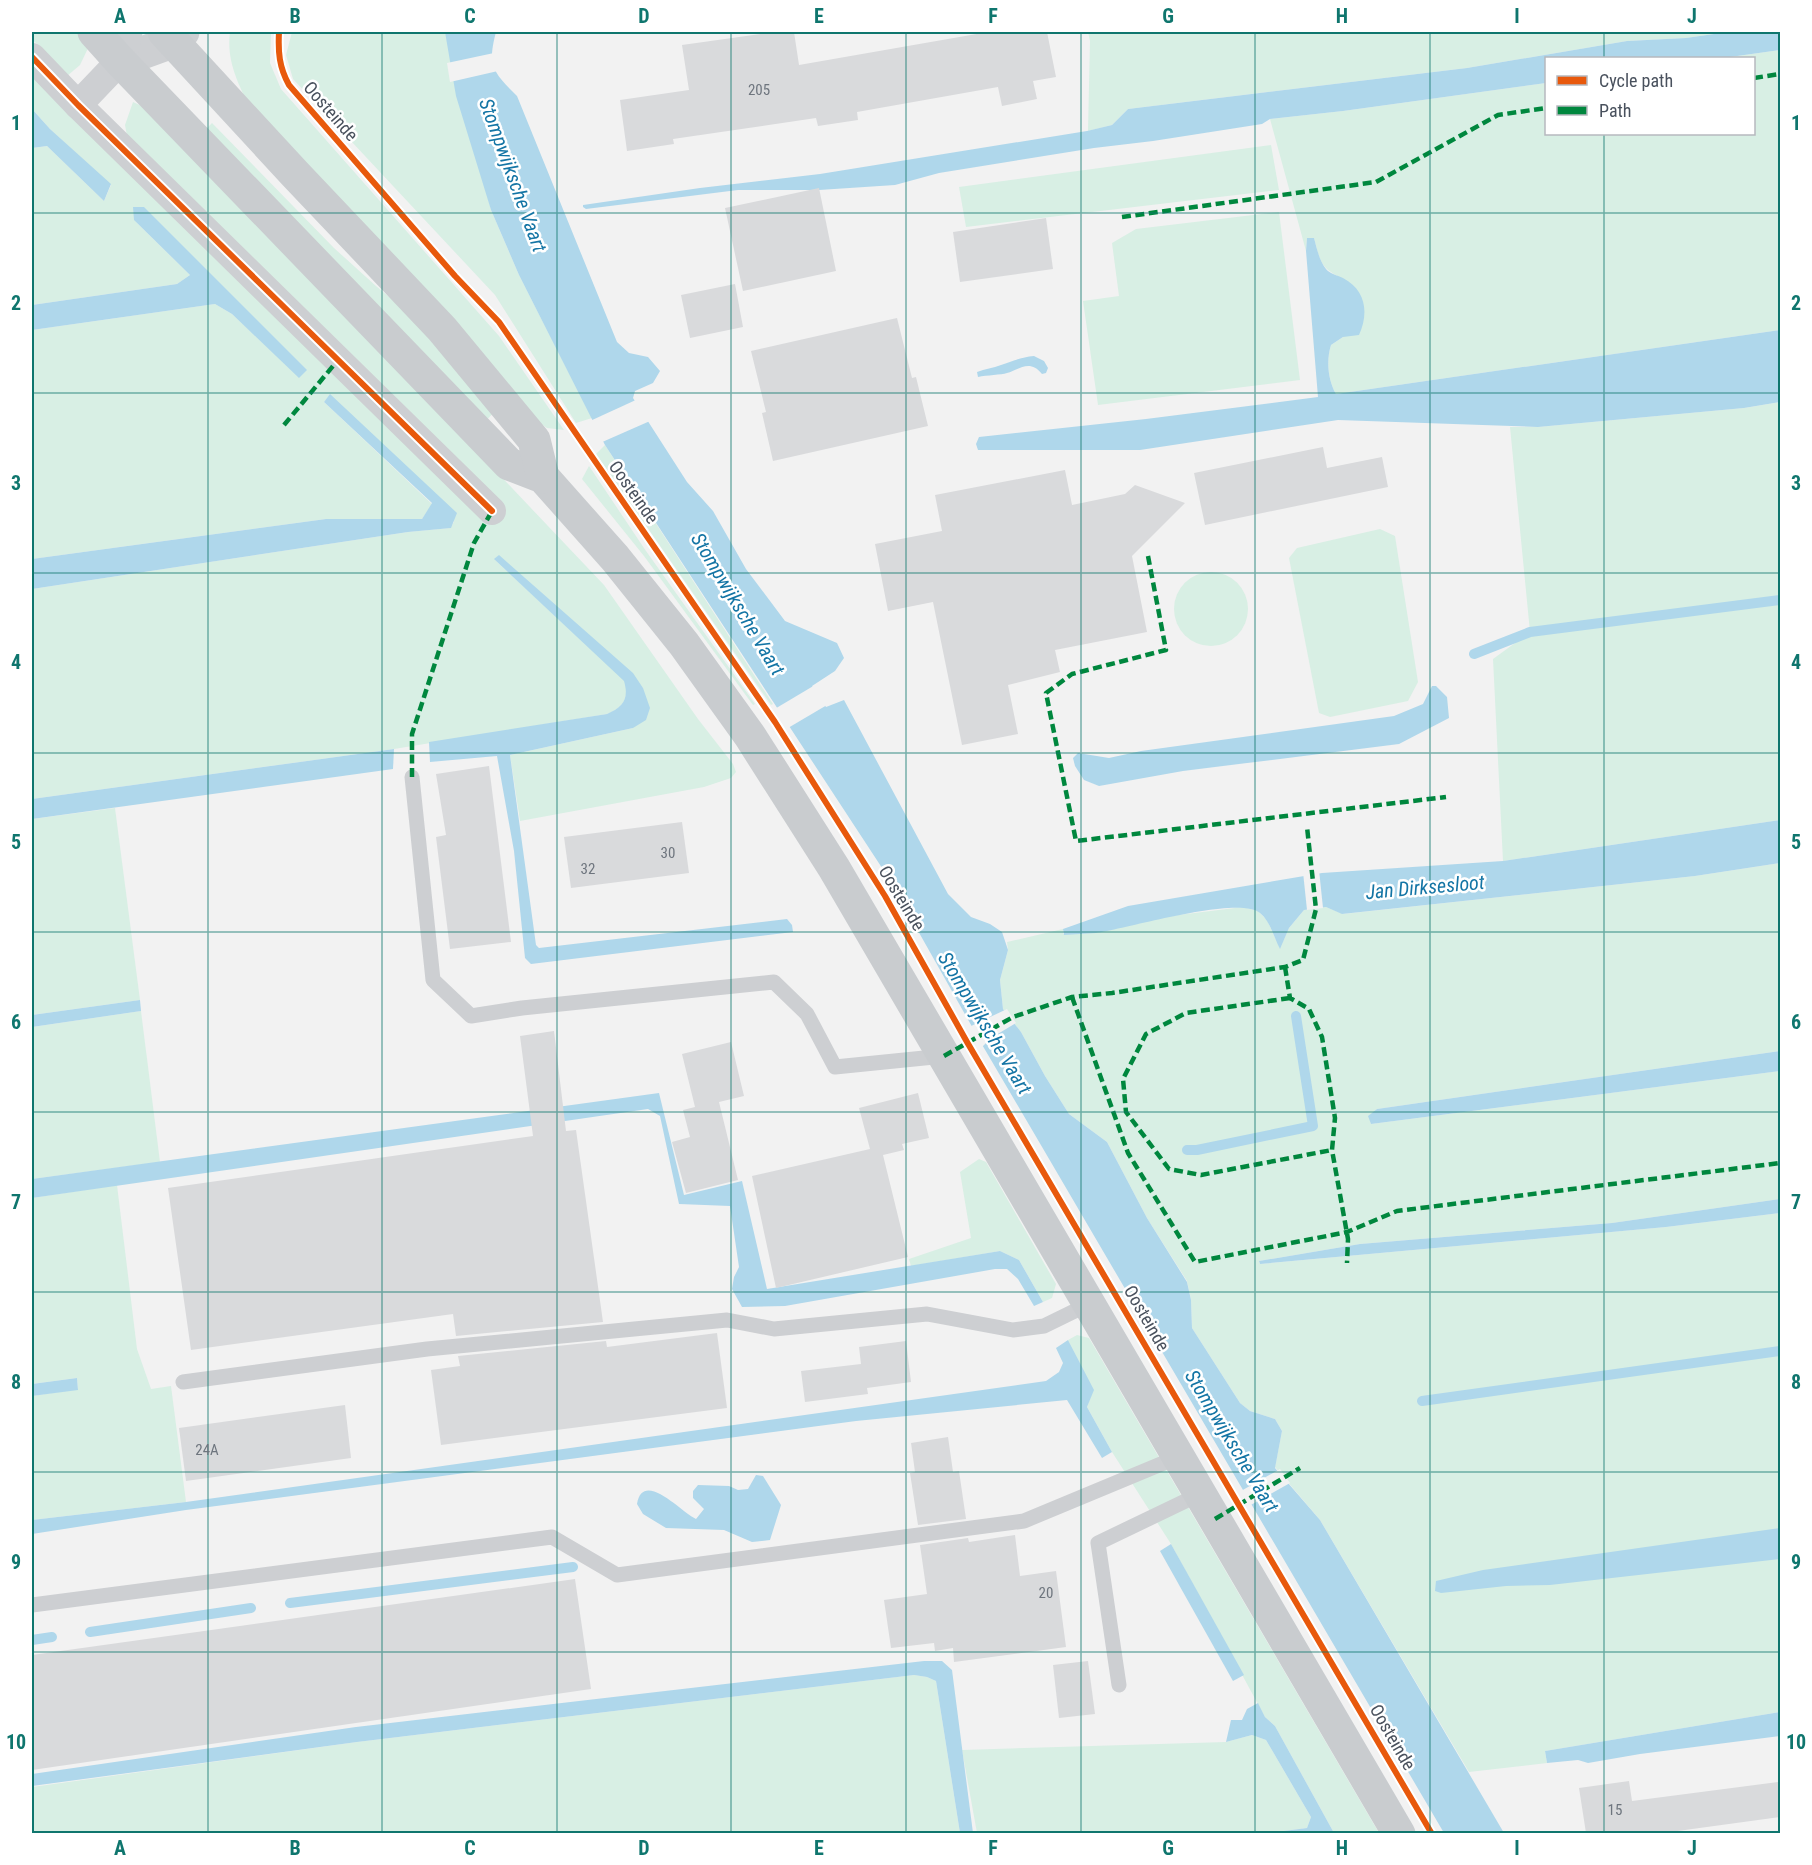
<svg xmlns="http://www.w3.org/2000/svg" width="1812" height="1865" font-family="'Roboto Condensed',sans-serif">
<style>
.green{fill:#d8efe4}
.water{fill:#afd7eb}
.pier{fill:#f2f2f2}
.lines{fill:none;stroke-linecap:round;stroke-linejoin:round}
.stream{stroke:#afd7eb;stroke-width:10}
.building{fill:#d9dadc}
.service{stroke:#cdcfd2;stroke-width:15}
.minor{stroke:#cdcfd2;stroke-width:28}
.tertiary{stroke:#cdcfd2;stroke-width:33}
.primary{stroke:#c9cccf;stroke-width:33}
.quiet{stroke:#00873e;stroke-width:4.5;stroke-dasharray:9 4.5;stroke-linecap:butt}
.cycleway-casing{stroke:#fff;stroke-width:10}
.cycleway{stroke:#e8590c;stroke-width:6}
.grid{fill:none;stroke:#0f766e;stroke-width:1.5;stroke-opacity:0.55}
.labels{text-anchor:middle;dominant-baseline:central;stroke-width:5;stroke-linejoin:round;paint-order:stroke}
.number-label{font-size:15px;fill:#6e757e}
.street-label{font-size:18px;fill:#49515d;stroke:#fff}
.water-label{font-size:20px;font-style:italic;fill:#1475a5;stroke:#fff}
.neatline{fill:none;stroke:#0f766e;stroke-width:2}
.grid-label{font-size:20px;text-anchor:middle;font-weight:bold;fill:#0f766e}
</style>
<rect width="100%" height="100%" fill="#f2f2f2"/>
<g class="green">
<polygon points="32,32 79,32 90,44 80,65 67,76 32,39"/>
<path d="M230,32H271L270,63L281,89L499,336L564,430L547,428L534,419L252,112C239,85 226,62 230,32Z"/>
<polygon points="292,32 445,32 491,210 519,275 592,418 576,423 495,295 293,79 286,55"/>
<polygon points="1088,32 1728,32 1686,38 1627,41 1467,68 1128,109 1112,125 1088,131 1090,41"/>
<path d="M1780,50V330L1336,394C1328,380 1326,361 1331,345L1343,337L1344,279C1321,269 1320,262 1314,238H1307L1306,251L1270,119L1343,111L1546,83V134H1754V58H1723Z"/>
<path d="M32,74L493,523L506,512L129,147L125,125L133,102L155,112L604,585L698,719L733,764L736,772L731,778L704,787L520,821L510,755L633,728L643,688L494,559L625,681C629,698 624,707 607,714L394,749L32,799V589L408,532L450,528L454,522L330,395L324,402L432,504L422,519H326L32,559V330L215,304L232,314L299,377L306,370L134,220L190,275L177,284L32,305V148L47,146L104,201L111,185L50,129L32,109Z"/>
<polygon points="212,123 334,248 376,286 432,333 496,410 483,424 205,130"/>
<polygon points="1271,145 1279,190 966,227 959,187"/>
<polygon points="1279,212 1300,380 1098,405 1083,301 1119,296 1112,243 1136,229"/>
<polygon points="1780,402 1780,820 1503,861 1493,659 1530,632 1510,427 1538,427 1744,408"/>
<polygon points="605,445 773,704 771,705 596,454"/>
<polygon points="589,466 646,551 755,704 753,705 644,556 582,479"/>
<polygon points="1380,529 1395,536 1418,682 1408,701 1330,717 1319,713 1289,558 1297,548"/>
<circle cx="1211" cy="609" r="37"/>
<polygon points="115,808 140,1000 32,1015 32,819"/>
<polygon points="1780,863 1780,1051 1377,1109 1369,1116 1371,1124 1780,1071 1780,1199 1612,1223 1360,1244 1259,1261 1260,1264 1666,1227 1780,1213 1780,1712 1545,1751 1547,1763 1469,1772 1320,1520 1275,1467 1282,1431 1275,1419 1250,1411 1240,1403 1192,1328 1191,1300 1187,1281 1147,1218 1107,1142 1069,1114 1045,1076 1021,1032 1003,1009 1000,980 1008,950 1007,942 1063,929 1063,934 1170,916 1243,907 1258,911 1267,920 1280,948 1289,928 1304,910 1326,907 1343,914 1695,876"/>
<polygon points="141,1011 160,1162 32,1179 32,1027"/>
<polygon points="979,1159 986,1162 1056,1284 1052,1298 1043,1302 1019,1260 1000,1251 911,1266 909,1259 971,1238 960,1172"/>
<polygon points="117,1185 137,1349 151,1389 171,1386 186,1502 32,1520 32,1396 78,1389 77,1378 32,1384 32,1198"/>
<polygon points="1077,1335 1089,1338 1379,1833 1334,1833 1275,1726 1265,1717 1171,1544 1112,1452 1087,1407 1093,1390 1068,1340"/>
<polygon points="914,1675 927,1677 936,1681 960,1833 32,1833 32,1787 357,1742"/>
<polygon points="1252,1735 1266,1740 1311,1817 1307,1828 1268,1833 977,1833 962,1750 1226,1742"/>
</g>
<g class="water">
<path d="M445,32H496C487,66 493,72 517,96L617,342L629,353L648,357L660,371L653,383L635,391L633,398L687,482L713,511L746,569L785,621L837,643L844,658L835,671L812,686L826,707L844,700L948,894L971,917L990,924L1002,932L1008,950L1000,980L1003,1009L1021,1032L1045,1076L1069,1114L1107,1142L1147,1218L1187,1282L1191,1300L1192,1328L1240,1403L1250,1411L1275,1419L1282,1431L1275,1468L1320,1520L1504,1833H1444L984,1048L886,874L605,445L519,275L491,210L456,96Z"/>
<polygon points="1728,32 1780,32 1780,50 1723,58 1546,58 1546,83 1343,111 1270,119 1262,124 1153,141 1094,148 939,173 895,185 819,190 738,190 586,209 583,207 583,205 700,188 820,174 1087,131 1112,125 1128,109 1467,68 1627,41 1686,38"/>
<polygon points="32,109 50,129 111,184 104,201 47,146 32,148"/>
<polygon points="133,207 144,207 307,370 299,378 232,314 215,304 32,330 32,305 177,284 190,275 134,220"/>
<path d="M1307,238H1314C1317,249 1319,260 1326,269C1330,274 1337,275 1343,278C1366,290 1369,313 1359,335L1343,337L1331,345C1326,361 1328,380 1336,394L1780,330V402L1744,408L1538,427L1338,420L1140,450H978L976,444L979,437L1146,419L1318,397L1306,251Z"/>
<path d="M1034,356L1044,361L1048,368L1046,373L1042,374C1030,359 1020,369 1007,373C1001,375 987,375 978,377L977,372C985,369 993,368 1001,365C1013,361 1022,357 1034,356Z"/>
<polygon points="330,394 457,513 451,528 408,532 32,589 32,559 326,519 422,519 432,503 324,402"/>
<path d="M499,555L633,673L643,688L650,708L646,720L633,728L510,755L536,945L539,948L787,919L792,925L793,932L531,964L525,958L514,851L497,756L430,762L429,742L607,714C624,707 629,698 624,681L494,559Z"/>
<polygon points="1432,686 1436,686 1447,697 1449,718 1399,744 1183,771 1099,786 1084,780 1075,766 1073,758 1078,753 1109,758 1141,751 1394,716 1423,704"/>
<polygon points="394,749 393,769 32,819 32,799"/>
<path d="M1780,820V863L1695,876L1342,914L1326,907L1304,910L1289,928L1280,949C1274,937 1270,921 1260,913C1238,895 1126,929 1096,933C1085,934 1074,934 1064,935L1063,929L1128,906L1322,873L1503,861Z"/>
<polygon points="140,1000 141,1011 32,1027 32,1015"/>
<polygon points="1780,1051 1780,1071 1371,1124 1368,1116 1377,1109"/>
<polygon points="659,1093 684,1195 742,1181 767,1289 1000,1251 1019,1260 1043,1302 1034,1306 1018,1279 1007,1269 995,1269 785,1306 742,1307 732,1289 734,1277 739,1267 730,1206 679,1204 660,1116 648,1109 32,1198 32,1179"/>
<polygon points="1780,1199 1780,1213 1666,1227 1260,1264 1259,1261 1360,1244 1612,1223"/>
<polygon points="1068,1340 1094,1390 1087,1407 1112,1452 1102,1458 1067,1400 856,1421 186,1510 32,1534 32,1520 186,1502 1046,1381 1059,1372 1063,1363 1056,1348"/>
<polygon points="77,1378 78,1390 32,1396 32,1384"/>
<path d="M756,1475L763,1476L781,1505L770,1540L752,1542L724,1530L666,1528L643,1514L637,1504C643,1469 682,1513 696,1519L704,1509L693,1498V1491L698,1485L729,1486L738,1490L748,1489Z"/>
<polygon points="1780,1528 1780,1559 1550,1585 1506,1586 1441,1593 1435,1591 1436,1581 1483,1570"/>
<polygon points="1171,1544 1244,1675 1233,1681 1160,1551"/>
<polygon points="924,1661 942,1661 952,1670 973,1833 960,1833 936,1681 927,1677 914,1675 357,1742 32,1786 32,1774 356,1727"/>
<polygon points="1258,1703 1265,1717 1275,1726 1334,1833 1268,1833 1307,1828 1311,1817 1266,1740 1252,1735 1226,1742 1231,1720 1242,1720 1247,1709"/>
<polygon points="1780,1712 1780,1736 1640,1754 1588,1763 1578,1760 1547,1763 1545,1751"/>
</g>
<g class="pier">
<polygon points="494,53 498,71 450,82 447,63"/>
<polygon points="638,399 650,421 600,443 590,421"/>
<polygon points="815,685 827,705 788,728 773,710"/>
<polygon points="1319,870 1323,908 1307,910 1303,872"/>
<polygon points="1007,1009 1016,1023 991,1038 981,1048 969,1027"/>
<polygon points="1280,1469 1290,1483 1249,1506 1241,1491"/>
</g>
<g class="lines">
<g class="stream">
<polyline points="1474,654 1530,632 1780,600"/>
<polyline points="1187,1150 1197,1150 1313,1126 1296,1016"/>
<polyline points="1422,1401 1780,1351"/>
<polyline points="290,1603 573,1567"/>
<polyline points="90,1632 251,1608"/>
<polyline points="32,1640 52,1637"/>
</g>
</g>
<g class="building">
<polygon points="775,32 794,32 799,65 988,32 1047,32 1056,77 1033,81 1037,99 1002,106 998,87 857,112 858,120 818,126 816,118 673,139 674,144 627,151 620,100 689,90 682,45"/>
<polygon points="819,188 836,271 743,291 725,208"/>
<polygon points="1046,218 1053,269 960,282 953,232"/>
<polygon points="735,284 743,327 690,338 681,295"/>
<polygon points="897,318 912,378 916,377 928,426 773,461 762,413 766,412 751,351"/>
<polygon points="1323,447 1327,468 1382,457 1388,487 1205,525 1194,473"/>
<polygon points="1065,470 1072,505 1125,494 1135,485 1185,503 1132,556 1147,632 1055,650 1060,672 1008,685 1018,734 962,745 933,602 888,611 875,544 942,531 935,495"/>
<polygon points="489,766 511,942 450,949 436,837 446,835 436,774"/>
<polygon points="682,822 689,873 571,888 564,837"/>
<polygon points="554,1031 566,1131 576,1130 603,1322 456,1336 453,1314 191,1350 168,1188 533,1136 520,1036"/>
<polygon points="731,1042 744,1096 719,1102 738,1180 686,1193 672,1142 690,1137 683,1110 695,1107 682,1054"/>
<polygon points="918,1093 929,1138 902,1144 904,1150 883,1155 908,1257 776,1288 752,1176 870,1149 859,1108"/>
<polygon points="717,1333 727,1408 441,1445 431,1370 460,1366 458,1356 606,1341 607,1347"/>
<polygon points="906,1341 911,1382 867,1388 868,1394 805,1402 801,1371 861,1364 859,1347"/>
<polygon points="345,1405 351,1458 186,1481 179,1428"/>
<polygon points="948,1437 953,1472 959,1471 966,1519 918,1525 910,1473 915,1472 911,1443"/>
<polygon points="1015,1535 1020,1576 1056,1571 1066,1647 954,1662 953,1648 935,1651 934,1643 891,1648 884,1600 927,1594 920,1545 968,1538 969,1542"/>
<polygon points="575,1579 591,1689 32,1770 32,1655"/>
<polygon points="1088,1661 1095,1714 1059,1718 1053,1665"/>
<polygon points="1629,1781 1632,1801 1778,1782 1780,1817 1663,1833 1586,1833 1579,1788"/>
</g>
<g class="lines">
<g class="service">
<polyline points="412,777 433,980 471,1016 522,1008 774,982 807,1014 835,1067 944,1056"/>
<polyline points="183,1382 427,1349 727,1320 774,1329 927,1314 1013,1330 1044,1326 1089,1304"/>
<polyline points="32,1605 552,1537 617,1575 1024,1521 1178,1457"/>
<polyline points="1119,1685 1098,1543 1200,1494"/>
</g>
<g class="minor">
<polyline points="32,57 78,105 492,511"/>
<polyline points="78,105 120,61"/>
</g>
<g class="tertiary">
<polyline points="120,61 175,41 183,32"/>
<polyline points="120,61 126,32"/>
</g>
<g class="primary">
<polyline points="94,32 120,61 509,464 543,477 615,558 684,644 750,736 834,868 1399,1834"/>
<polyline points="164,32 295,174 442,329 534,440 543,477"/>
</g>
<g class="quiet">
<polyline points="1754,78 1780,74"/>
<polyline points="1122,217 1376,182 1498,115 1546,108"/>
<polyline points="284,425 338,360"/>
<polyline points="1148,556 1166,650 1072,674 1046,693 1076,841 1446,797"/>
<polyline points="412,777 412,734 474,543 492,511"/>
<polyline points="1285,967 1290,998 1309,1009 1322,1037 1335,1118 1332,1150 1348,1239 1347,1263"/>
<polyline points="1072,997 1128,1153 1195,1262 1347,1232 1397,1211 1780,1163"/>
<polyline points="1290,998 1186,1013 1146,1034 1123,1079 1126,1112 1169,1169 1201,1175 1332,1150"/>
<polyline points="944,1056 1013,1017 1072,997 1112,993 1285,967 1303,960 1316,909 1307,827"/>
<polyline points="1215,1519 1300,1468"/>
</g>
<g class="cycleway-casing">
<g id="cycleway">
<path d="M279,32C278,52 279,67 289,85L455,276L499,322L775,722L885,896L967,1042L1432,1834"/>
<polyline points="32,57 78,105 492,511"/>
</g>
</g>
<use href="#cycleway" class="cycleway"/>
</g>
<path class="grid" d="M208,32V1834M382,32V1834M557,32V1834M731,32V1834M906,32V1834M1081,32V1834M1255,32V1834M1430,32V1834M1604,32V58M1604,134V1834M32,213H1780M32,393H1780M32,573H1780M32,753H1780M32,932H1780M32,1112H1780M32,1292H1780M32,1472H1780M32,1652H1780"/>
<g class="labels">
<g class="number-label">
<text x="759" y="90">205</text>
<text x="668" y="853">30</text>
<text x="588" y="869">32</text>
<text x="207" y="1450">24A</text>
<text x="1046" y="1593">20</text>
<text x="1615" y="1810">15</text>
</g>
<g class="street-label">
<text transform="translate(331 111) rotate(49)">Oosteinde</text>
<text transform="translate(634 492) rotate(55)">Oosteinde</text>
<text transform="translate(902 898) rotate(59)">Oosteinde</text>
<text transform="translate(1147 1318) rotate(60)">Oosteinde</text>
<text transform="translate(1393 1737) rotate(60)">Oosteinde</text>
</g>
<g class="water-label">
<text transform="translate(513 175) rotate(70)">Stompwijksche Vaart</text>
<text transform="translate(738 604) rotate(59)">Stompwijksche Vaart</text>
<text transform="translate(1425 887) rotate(-5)">Jan Dirksesloot</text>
<text transform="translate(985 1023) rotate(59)">Stompwijksche Vaart</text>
<text transform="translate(1232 1441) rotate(59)">Stompwijksche Vaart</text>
</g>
</g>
<rect width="1812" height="1865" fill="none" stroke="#ffffff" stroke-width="66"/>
<rect x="1545" y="57" width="210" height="78" fill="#ffffff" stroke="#b6b9be" stroke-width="1.5"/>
<rect x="1557" y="76" width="30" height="9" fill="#e8590c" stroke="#b6b9be" stroke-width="1.5"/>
<text x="1599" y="87" font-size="18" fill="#49515d">Cycle path</text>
<rect x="1557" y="106" width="30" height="9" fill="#00873e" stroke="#b6b9be" stroke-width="1.5"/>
<text x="1599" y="117" font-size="18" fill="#49515d">Path</text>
<rect x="33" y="33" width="1746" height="1799" class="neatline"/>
<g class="grid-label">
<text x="120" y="23">A</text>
<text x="295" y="23">B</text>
<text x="470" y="23">C</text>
<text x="644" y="23">D</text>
<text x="819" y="23">E</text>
<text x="993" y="23">F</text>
<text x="1168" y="23">G</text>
<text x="1342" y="23">H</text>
<text x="1517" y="23">I</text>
<text x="1692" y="23">J</text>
<text x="16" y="130">1</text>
<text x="1796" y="130">1</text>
<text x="16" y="310">2</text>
<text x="1796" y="310">2</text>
<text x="16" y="490">3</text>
<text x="1796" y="490">3</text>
<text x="16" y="669">4</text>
<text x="1796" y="669">4</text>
<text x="16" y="849">5</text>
<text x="1796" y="849">5</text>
<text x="16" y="1029">6</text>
<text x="1796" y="1029">6</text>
<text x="16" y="1209">7</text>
<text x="1796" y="1209">7</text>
<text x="16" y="1389">8</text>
<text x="1796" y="1389">8</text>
<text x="16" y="1569">9</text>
<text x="1796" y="1569">9</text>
<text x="16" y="1749">10</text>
<text x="1796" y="1749">10</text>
<text x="120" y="1855">A</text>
<text x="295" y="1855">B</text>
<text x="470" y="1855">C</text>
<text x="644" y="1855">D</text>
<text x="819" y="1855">E</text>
<text x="993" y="1855">F</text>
<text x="1168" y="1855">G</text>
<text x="1342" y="1855">H</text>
<text x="1517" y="1855">I</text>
<text x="1692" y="1855">J</text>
</g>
</svg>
